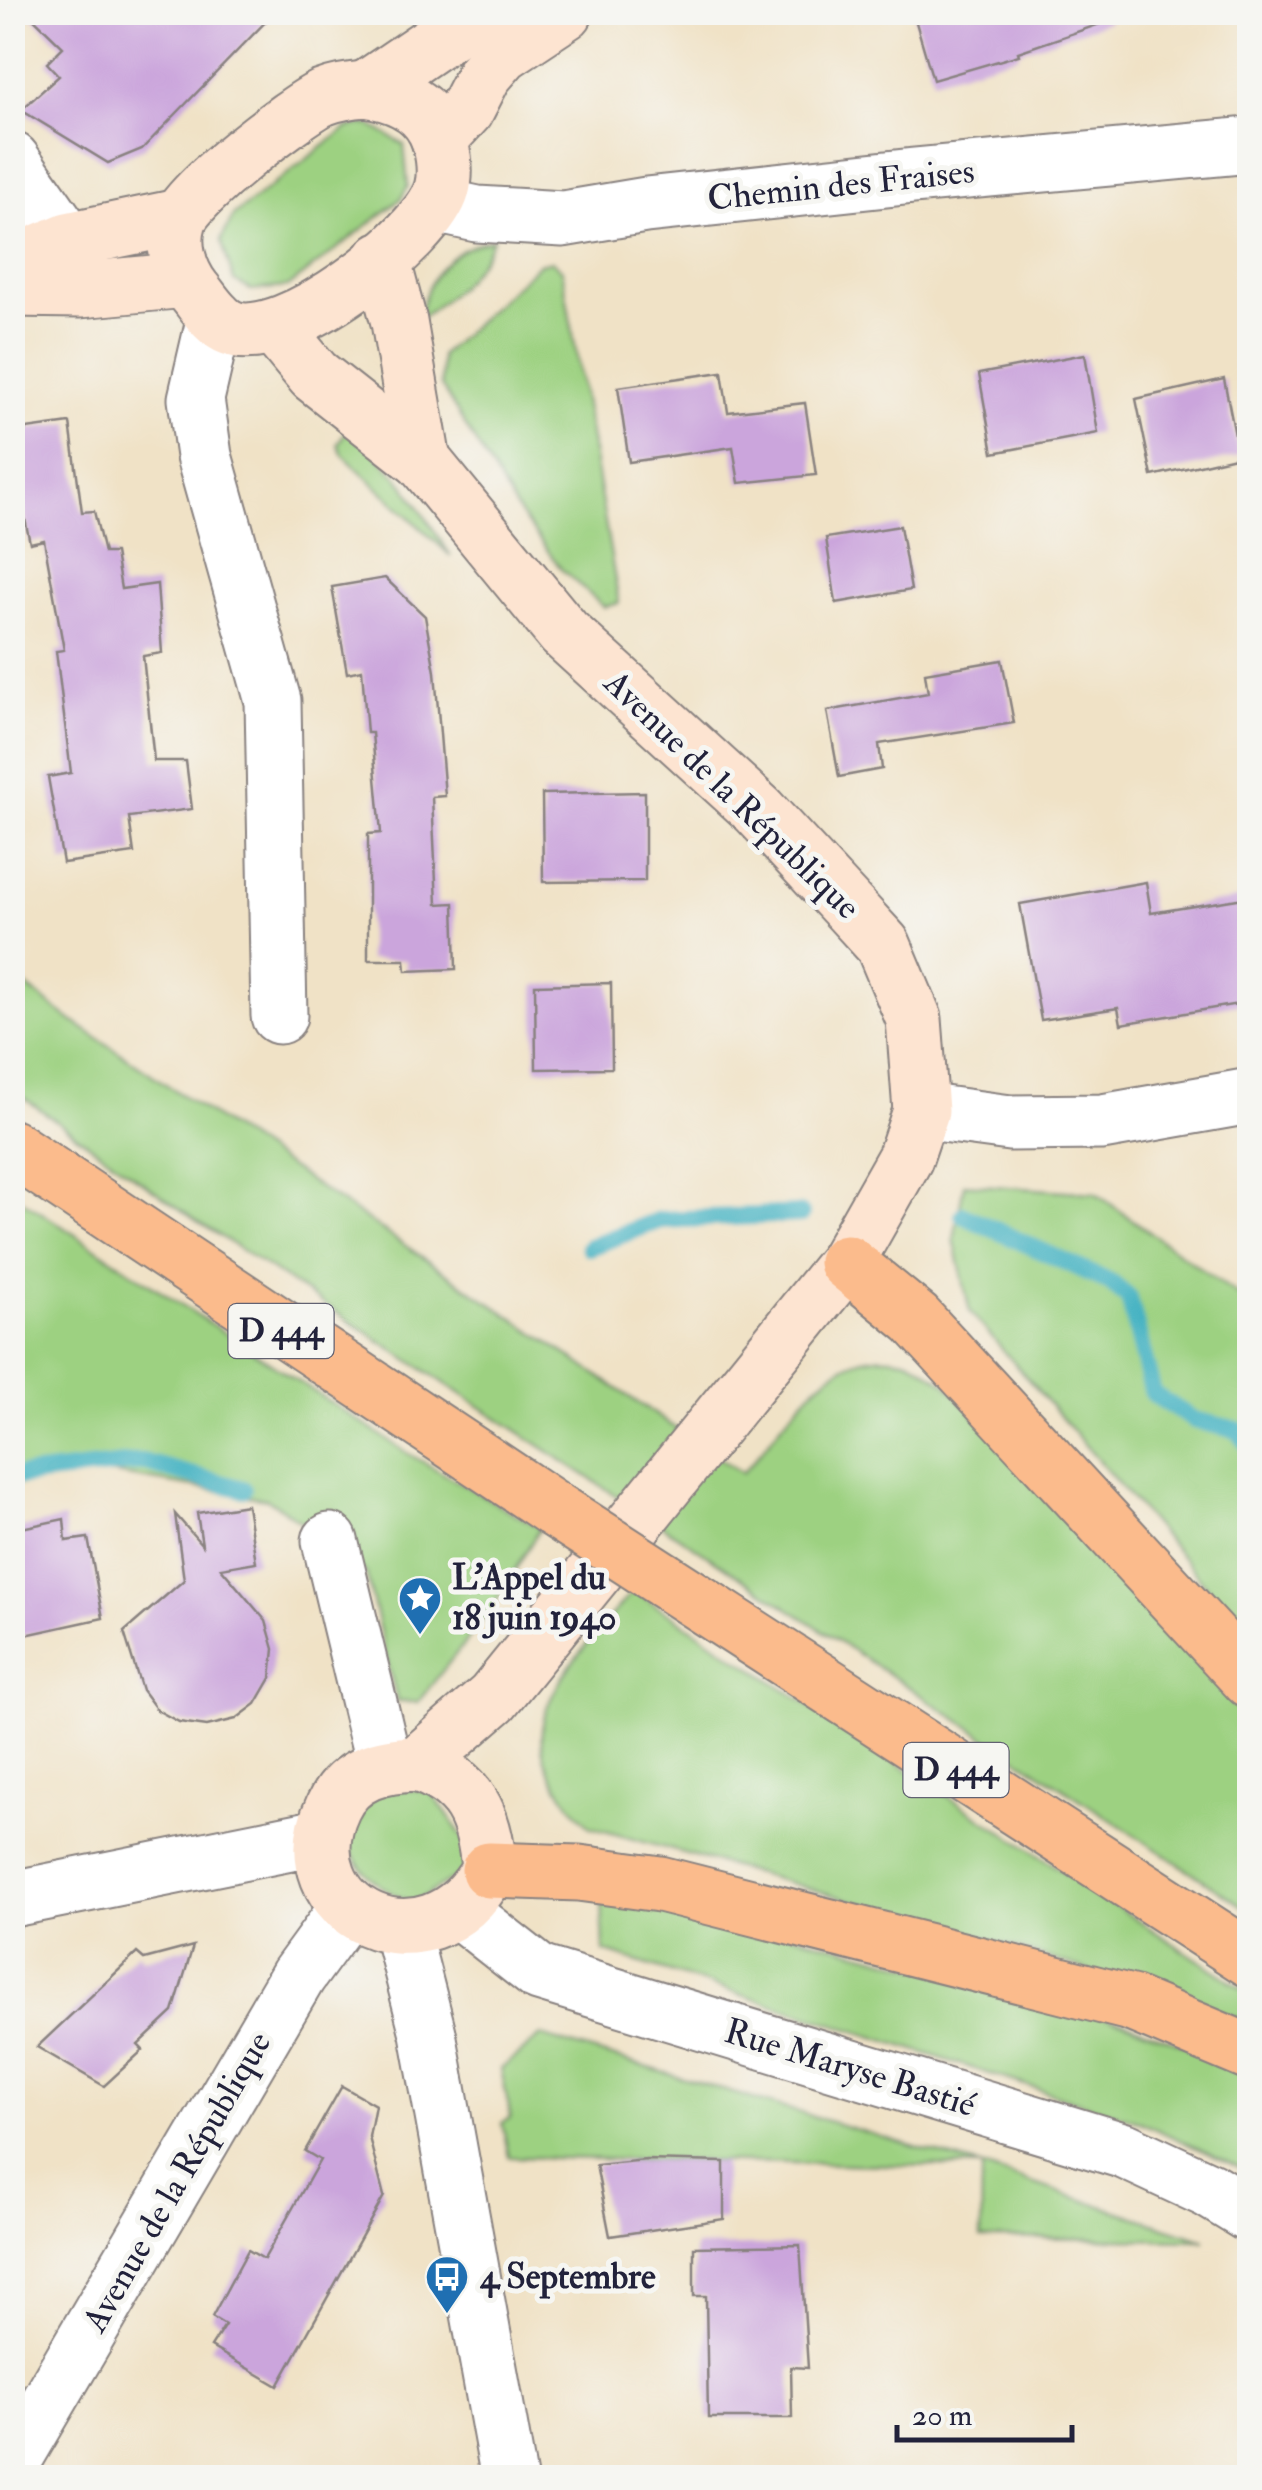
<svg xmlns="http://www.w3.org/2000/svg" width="1262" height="2490" font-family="'IM FELL Double Pica',serif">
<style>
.green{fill:#9dd181;stroke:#607a5e;stroke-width:2.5}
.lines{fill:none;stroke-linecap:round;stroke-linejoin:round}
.stream{stroke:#45b2c2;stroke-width:18}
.building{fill:#cba5dc}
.street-casing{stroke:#898280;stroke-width:59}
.secondary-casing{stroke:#898280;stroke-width:59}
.primary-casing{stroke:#898280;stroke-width:59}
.street{stroke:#fff;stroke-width:55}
.secondary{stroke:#fde4d1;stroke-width:55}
.primary{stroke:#fbbb8c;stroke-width:55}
.primary-bridge-casing{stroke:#898280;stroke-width:59;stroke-linecap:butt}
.primary-bridge{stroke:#fbbb8c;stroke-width:55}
.labels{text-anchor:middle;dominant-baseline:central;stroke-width:10;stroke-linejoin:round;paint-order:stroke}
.shield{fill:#f6f6f2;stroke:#626272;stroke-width:2.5}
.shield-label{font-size:32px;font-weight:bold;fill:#22223b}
.street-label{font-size:35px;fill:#22223b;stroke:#f6f6f2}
.poi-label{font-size:35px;font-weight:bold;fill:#22223b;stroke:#f6f6f2;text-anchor:start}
</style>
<rect width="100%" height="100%" fill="#f6f6f2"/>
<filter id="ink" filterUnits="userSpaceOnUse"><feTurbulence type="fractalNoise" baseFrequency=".01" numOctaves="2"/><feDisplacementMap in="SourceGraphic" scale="20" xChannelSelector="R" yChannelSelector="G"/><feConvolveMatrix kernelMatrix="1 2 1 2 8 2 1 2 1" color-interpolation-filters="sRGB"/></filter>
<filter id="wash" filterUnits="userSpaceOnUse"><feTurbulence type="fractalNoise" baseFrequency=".0048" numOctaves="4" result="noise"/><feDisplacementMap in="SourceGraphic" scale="40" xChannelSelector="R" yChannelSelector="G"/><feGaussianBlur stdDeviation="2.25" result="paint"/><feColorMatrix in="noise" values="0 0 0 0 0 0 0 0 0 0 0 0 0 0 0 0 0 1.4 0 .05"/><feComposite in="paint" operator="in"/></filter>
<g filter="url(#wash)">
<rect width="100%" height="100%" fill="#f0e2c6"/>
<g class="green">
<polygon points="369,124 404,145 408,186 401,199 288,287 251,290 234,281 221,240 234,215 347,128"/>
<path d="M493,239C479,271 449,299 419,319C426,275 451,248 493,239Z"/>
<polygon points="552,261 562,270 619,603 604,607 562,570 517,510 441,386 441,355 539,264"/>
<polygon points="350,424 405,486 451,556 343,455 338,444"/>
<path d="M12,976L65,1016L742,1473C786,1427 827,1340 905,1359C918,1362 933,1376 945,1383L1249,1708V1910L197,1221L13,1090Z"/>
<polygon points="964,1184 1095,1193 1249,1303 1249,1635 970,1312 954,1239"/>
<polygon points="13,1194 409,1454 540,1528 493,1607 418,1702 397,1702 366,1573 330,1541 267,1499 60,1465 13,1472"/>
<path d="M633,1590L1249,1993V2022L986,1938L590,1827C574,1808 555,1788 546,1763C522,1701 598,1634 633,1590Z"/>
<path d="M362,1788L430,1790L480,1862L413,1903C383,1892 361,1874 348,1845Z"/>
<polygon points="666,1901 1124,2022 1249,2069 1249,2172 1138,2121 604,1951 602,1902"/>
<polygon points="541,2036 983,2167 1205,2240 981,2238 982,2167 509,2157 502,2123 511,2118 501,2069"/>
</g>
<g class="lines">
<g class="stream">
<polyline points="963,1215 1111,1283 1129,1298 1153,1394 1194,1420 1237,1430 1250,1446"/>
<polyline points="589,1247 660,1220 801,1214"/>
<polyline points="12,1477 142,1462 243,1489"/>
</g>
</g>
<g id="blocks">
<g class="building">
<polygon points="27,12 275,12 142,149 108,163 21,110 59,76 47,63 63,47"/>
<polygon points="913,12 1108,12 1109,21 1018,52 1019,55 933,80"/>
<polygon points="1085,354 1098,433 993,453 979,374"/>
<polygon points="722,372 728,412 805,403 816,475 739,483 733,447 629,462 618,387"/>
<polygon points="1224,379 1239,456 1152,476 1136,399"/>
<polygon points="70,423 82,512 94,511 104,553 115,553 121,589 157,584 162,653 143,656 154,761 186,761 192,809 129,817 134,853 63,863 48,777 71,773 56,651 64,650 44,540 30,543 18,485 12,486 12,431"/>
<polygon points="900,526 911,590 836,603 826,538"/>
<polygon points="385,578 425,616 435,672 445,796 432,797 437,904 454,903 456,969 406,971 405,960 368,960 368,834 381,833 372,733 367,733 362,670 347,673 332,587"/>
<polygon points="1002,660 1014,723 879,744 882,769 839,777 827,711 928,693 925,673"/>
<polygon points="645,792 645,881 543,882 542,794"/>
<polygon points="1146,882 1151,913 1250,897 1250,1002 1121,1024 1118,1008 1041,1020 1020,904"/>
<polygon points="611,983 612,1068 536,1069 535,985"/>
<polygon points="247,1505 256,1562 221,1568 266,1621 274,1649 271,1678 256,1704 236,1719 207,1726 179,1722 157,1710 142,1690 124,1632 184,1580 175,1514 202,1545 197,1513"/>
<polygon points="64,1519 66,1541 88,1538 103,1618 12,1638 12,1530"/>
<polygon points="193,1946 173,2012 138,2045 143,2050 104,2086 37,2047 137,1953 144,1959"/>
<polygon points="342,2086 375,2105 369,2137 384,2196 278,2386 211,2347 225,2325 212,2317 248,2250 264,2259 320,2160 305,2151"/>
<polygon points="646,2160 724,2162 724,2219 610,2236 596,2165"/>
<polygon points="800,2245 808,2368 791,2367 792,2418 708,2418 706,2296 694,2296 694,2247"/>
</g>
</g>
</g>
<g filter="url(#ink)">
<use href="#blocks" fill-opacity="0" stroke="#898280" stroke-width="2.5"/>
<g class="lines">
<g class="street-casing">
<g id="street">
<polyline points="12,160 68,240"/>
<polyline points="435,205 477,214 563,219 646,205 914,176 1250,145"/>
<polyline points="215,317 196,399 204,456 273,701 279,1016"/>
<polyline points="921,1111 1010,1123 1102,1122 1250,1096"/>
<polyline points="330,1541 384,1765"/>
<polyline points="12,1899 320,1837"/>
<polyline points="459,1910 539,1973 1125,2151 1209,2190 1250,2215"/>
<polyline points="401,1928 428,2033 509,2478"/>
<polyline points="12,2463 298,1976 349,1906"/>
</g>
</g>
<g class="secondary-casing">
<g id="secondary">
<path d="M366,89C393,93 422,104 435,130C443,146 447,171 442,189C428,239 283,350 231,328C215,322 205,304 194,291C179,272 171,244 179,220C187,194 295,111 322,98C337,92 350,90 366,89Z"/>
<polyline points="366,89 479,12"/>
<polyline points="439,139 466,110 484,75 503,53 565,12"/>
<polyline points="382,259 399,322 423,461"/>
<polyline points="12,264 68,240 179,217"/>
<polyline points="12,289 80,290 186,280"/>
<polyline points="275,328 314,375 423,461 564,633 758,810 850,909 883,945 914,1019 921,1111 905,1158 846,1262 493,1698 417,1764"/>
<path d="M417,1764C470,1782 485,1816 489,1870C428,1981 284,1911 333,1807C349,1772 383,1765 417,1764Z"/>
</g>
</g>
<g class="primary-casing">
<g id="primary">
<polyline points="12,1148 554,1509"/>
<polyline points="846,1262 916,1319 1250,1680"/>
<polyline points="664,1580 1250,1959"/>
<polyline points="489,1870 579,1873 660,1884 1131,2003 1250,2053"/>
</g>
</g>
<use href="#street" class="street"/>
<use href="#secondary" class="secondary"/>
<use href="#primary" class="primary"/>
<g class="primary-bridge-casing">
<polyline id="primary-bridge" points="554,1509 664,1580"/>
</g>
<use href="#primary-bridge" class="primary-bridge"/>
</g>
</g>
<defs>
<g id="sight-pin" transform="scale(2.25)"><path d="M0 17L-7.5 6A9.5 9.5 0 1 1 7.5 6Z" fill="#1f6fb2" stroke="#f6f6f2"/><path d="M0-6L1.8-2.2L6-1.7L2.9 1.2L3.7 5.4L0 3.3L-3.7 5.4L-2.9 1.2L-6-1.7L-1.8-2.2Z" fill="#fff"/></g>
<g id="bus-pin" transform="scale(2.25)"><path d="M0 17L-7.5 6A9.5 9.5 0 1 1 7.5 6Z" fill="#1f6fb2" stroke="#f6f6f2"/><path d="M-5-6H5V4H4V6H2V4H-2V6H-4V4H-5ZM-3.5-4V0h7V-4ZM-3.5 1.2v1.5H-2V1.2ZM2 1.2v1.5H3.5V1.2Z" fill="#fff"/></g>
</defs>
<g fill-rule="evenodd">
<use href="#sight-pin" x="420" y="1598"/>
<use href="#bus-pin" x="447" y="2277"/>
</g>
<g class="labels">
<g class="shield">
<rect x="228.5" y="1304" width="105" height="54" rx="8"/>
<rect x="903.5" y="1743" width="105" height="54" rx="8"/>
</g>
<g class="shield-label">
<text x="281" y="1331">D 444</text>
<text x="956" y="1770">D 444</text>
</g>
<g class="street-label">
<text transform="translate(841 185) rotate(-6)">Chemin des Fraises</text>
<text transform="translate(732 795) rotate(44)">Avenue de la République</text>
<text transform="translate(850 2068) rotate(17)">Rue Maryse Bastié</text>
<text transform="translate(177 2182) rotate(-60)">Avenue de la République</text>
</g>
<g class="poi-label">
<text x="452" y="1578">L’Appel du<tspan x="452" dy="40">18 juin 1940</tspan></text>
<text x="480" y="2277">4 Septembre</text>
</g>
</g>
<rect width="1262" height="2490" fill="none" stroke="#f6f6f2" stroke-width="50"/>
<path d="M897 2425v15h175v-15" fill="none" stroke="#22223b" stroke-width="5"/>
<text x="912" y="2425" font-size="30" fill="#22223b" stroke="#f6f6f2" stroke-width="8" paint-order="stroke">20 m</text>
</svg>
